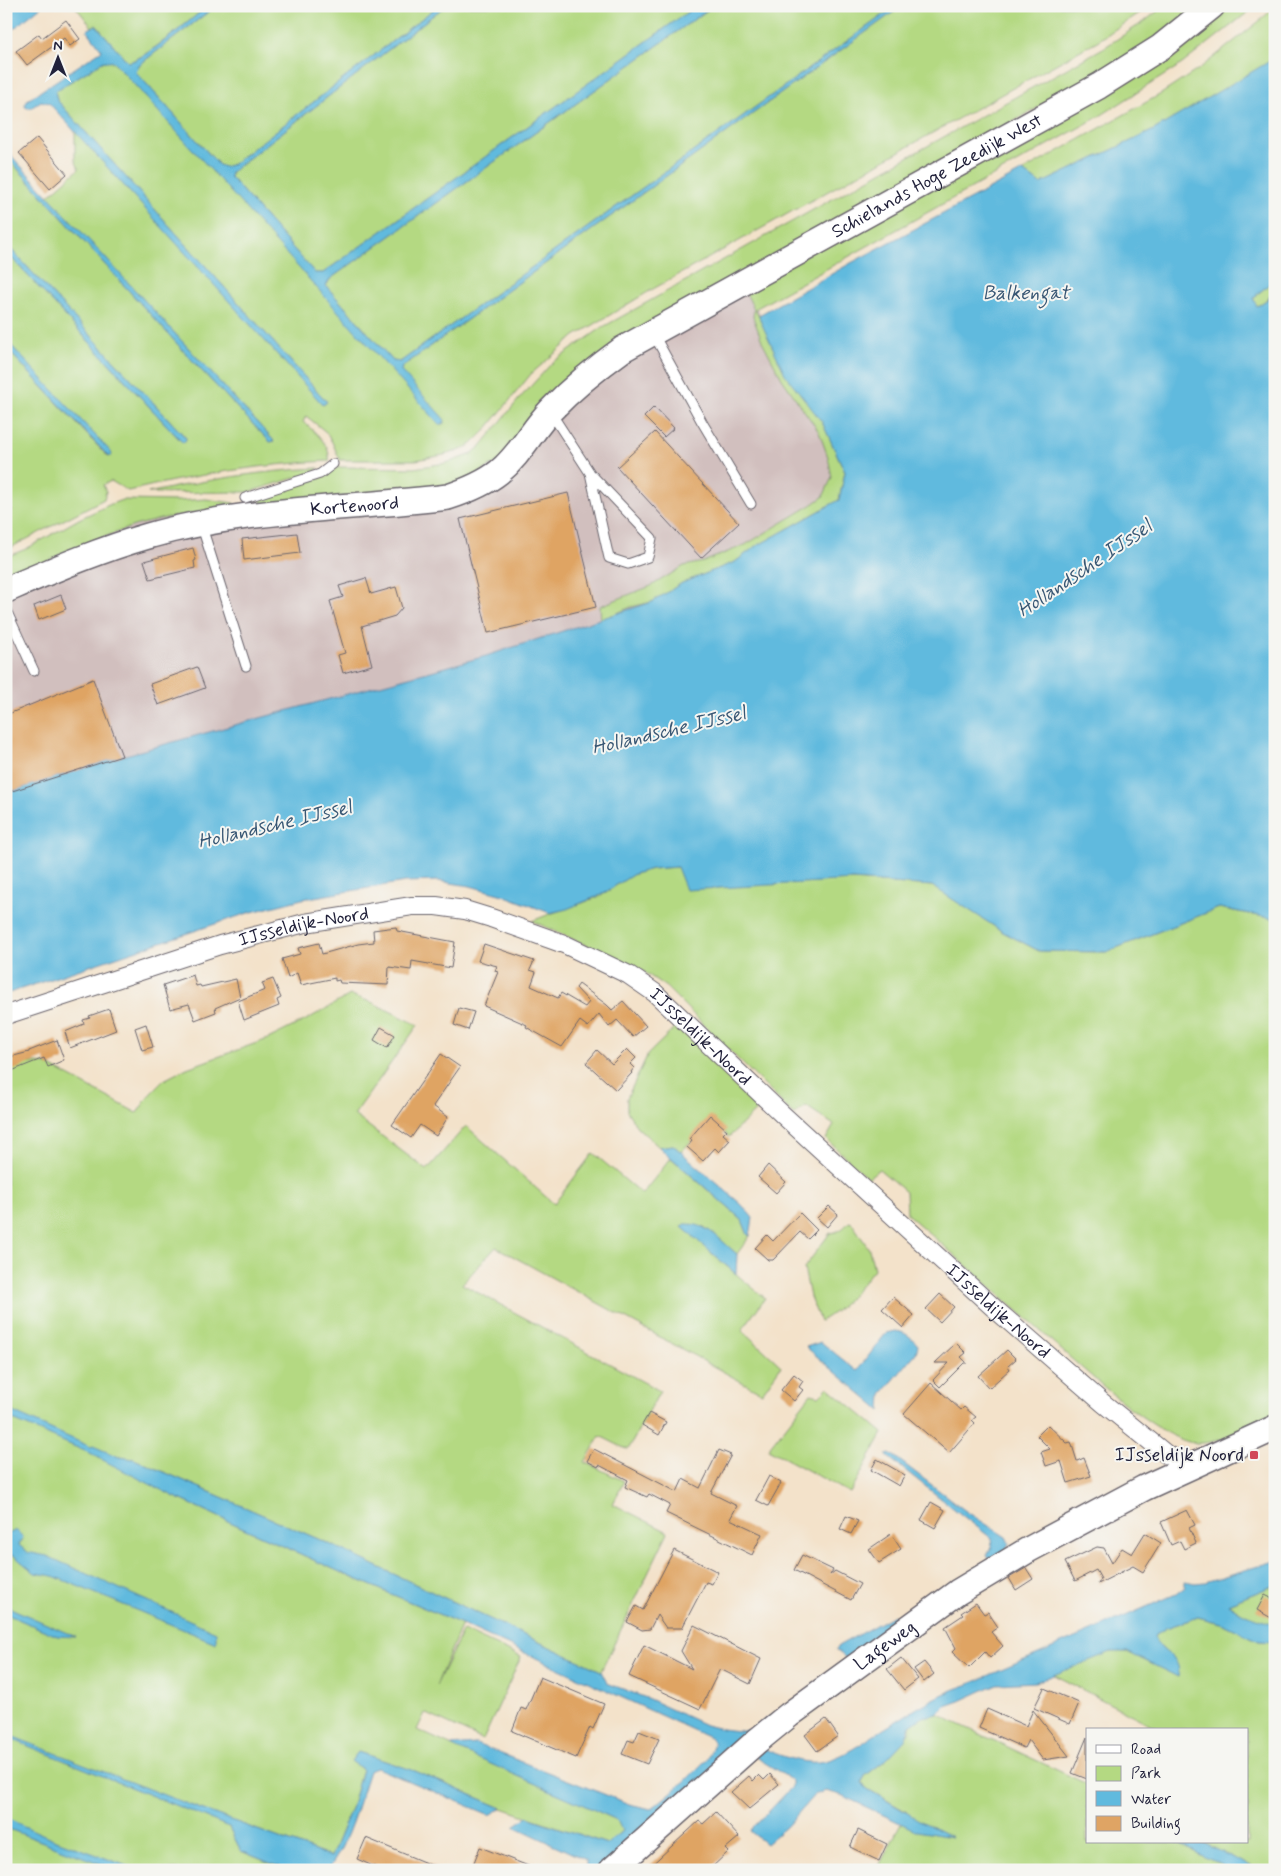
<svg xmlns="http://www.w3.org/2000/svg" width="1281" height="1876" font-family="Mynerve,sans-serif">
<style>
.industrial{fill:#d1bfbe}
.green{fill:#b4d982;stroke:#6b7e5e}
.water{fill:#60bade;stroke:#416e8c}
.building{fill:#dfa464}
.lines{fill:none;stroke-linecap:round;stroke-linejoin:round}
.lane-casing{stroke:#6b656d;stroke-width:11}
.street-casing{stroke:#6b656d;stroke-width:20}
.secondary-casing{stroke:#6b656d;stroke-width:28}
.lane{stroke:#fff;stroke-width:9}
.street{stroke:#fff;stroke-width:18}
.secondary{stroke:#fff;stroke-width:25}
.poi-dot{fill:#d1495b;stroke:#f6f6f2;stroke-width:2}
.labels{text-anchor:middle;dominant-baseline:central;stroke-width:4;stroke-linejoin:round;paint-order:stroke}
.street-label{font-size:19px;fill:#22223b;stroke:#f6f6f2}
.poi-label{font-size:19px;fill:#22223b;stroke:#f6f6f2;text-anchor:end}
.water-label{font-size:20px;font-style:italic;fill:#385774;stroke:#f6f6f2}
</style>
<rect width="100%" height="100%" fill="#f6f6f2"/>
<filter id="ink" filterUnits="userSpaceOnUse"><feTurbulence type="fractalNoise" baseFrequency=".02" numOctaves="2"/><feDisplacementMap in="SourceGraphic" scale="10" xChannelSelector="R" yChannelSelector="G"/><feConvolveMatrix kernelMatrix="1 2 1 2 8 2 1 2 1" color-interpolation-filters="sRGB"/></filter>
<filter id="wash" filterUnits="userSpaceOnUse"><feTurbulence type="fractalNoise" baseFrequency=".0096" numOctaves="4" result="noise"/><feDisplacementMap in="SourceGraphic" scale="20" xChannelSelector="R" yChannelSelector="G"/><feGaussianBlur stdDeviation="1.12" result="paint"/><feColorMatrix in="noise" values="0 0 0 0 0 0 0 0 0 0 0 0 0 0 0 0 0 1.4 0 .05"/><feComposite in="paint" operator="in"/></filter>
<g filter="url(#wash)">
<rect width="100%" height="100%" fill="#f3e2ca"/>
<polygon class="industrial" points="732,274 806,376 884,490 691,599 6,802 6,578 135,522 228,505 458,482"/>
<g class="green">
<path d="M75,6H208C192,18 144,60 128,62L96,25L92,27Z"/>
<polygon points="216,6 438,6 233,164 225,167 219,165 136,72 139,65"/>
<polygon points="445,6 696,6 323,273 315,273 230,177 231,172"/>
<polygon points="713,6 896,6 400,362 393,361 326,286 330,279"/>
<path d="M902,6H1150L1099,40L653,289L575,336L531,374L485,431L472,444L461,450L444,455L416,460H340L332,442L326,432L306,416L303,422C314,431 331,444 329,461C261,464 194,475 128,491L111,481L103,485L106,492L104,499L6,550V513L12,509L6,503V348L108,457L112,455L6,340V252L182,442H185L186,438L6,244V156L201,370L270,442L274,441L48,196L79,169L75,160V130L321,402L323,405L327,402L57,100L55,91L104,61L114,62L401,371L402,367Z"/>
<polygon points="1164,6 1202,6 1156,41 690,304 499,461 460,485 260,505 261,498 273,491 321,478 338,467 414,468 446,463 470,455 481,446 519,399 552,363 603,327 1105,47 1145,21"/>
<polygon points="1224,6 1256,6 1182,64 1100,116 755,309 810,404 822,422 845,472 839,500 755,547 735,562 682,583 652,602 631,607 601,620 600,606 651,586 684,566 703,562 745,545 813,504 823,497 832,477 828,457 819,432 782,379 762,341 753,317 754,309 745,291"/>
<polygon points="1275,7 1275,58 1262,67 1152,131 1040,184 1023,171 1161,94 1199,69 1257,23"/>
<path d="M1275,279C1275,294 1269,299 1257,306L1253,298Z"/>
<path d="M319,468L314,472L249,492L148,493C204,480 261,471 319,468Z"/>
<polygon points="206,499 234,503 234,506 161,519 134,526 66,551 39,566 6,581 6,557 26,549 79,519 111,504 122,500 178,501"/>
<path d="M678,867L933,886L1003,932L1039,951L1106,952L1219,908L1275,919V1412C1250,1425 1224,1445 1195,1443C1155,1440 1062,1349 1029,1321C988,1285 948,1249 907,1214L906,1192L879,1169L868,1178L826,1139L834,1125L806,1106L794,1115L666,987L640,969L532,921C554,911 578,906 600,896C611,890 621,881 632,875C646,868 663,868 678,867Z"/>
<path d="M350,995L371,1002L418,1025L354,1115L427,1170L466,1126L554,1204L593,1153L642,1194L671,1158L742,1220L748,1235L750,1236L737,1254L703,1226L712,1254L765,1298L742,1330L781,1366L762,1393L496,1247L462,1284L660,1391L628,1450L600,1436L585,1462L624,1481L613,1504L668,1532L601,1671L325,1542L134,1459L119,1457L173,1496L351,1577L462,1624L436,1686L463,1630L521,1657L483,1740L425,1713L417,1730L617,1820L623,1830L607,1844L502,1808L415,1771L358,1752L352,1761L362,1769L352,1806L331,1857L190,1805H178L229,1827L241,1851L287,1870H6V1068C22,1064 34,1060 50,1066L137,1113L151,1093L164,1080L187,1068L268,1039L306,1020Z"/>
<polygon points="678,1025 761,1106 729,1137 710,1120 681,1152 673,1145 659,1147 637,1127 627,1111 627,1098 648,1054"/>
<path d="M849,1222L852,1223L869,1249L874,1269C858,1288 843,1310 820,1321L810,1297L804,1268L830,1233C839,1232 843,1229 849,1222Z"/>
<polygon points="828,1387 883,1433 850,1493 768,1449 811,1394 819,1396"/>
<polygon points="1275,1585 1275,1629 1240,1612 1228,1604"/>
<path d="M1198,1617L1224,1624L1259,1641L1275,1642V1870H1259L1201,1842H1247V1730H1161L1052,1674C1072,1666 1104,1648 1126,1652C1139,1654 1165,1670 1178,1677L1164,1650L1155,1642L1154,1636L1166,1628Z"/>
<polygon points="937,1714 1087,1784 1087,1842 1175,1842 1231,1870 877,1870 907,1812 866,1788 862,1782 865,1776 887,1759 910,1731 910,1726 923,1717"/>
</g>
<g class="water">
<polygon points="6,6 42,6 6,35"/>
<path d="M208,6H216L139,65L136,72L219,165L225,167L233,164L438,6H445L231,172L230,177L315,273H323L696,6H713L330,279L326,286L393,361L400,362L896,6H902L402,367L401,371L445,420L444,423L440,425L114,62L104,61L55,91L57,100L327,402L323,405L49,103L41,101L31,108H27L25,105L26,101L102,50L87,30L96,25L128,62C145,60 191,19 208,6Z"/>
<polygon points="1275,58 1275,279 1253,298 1257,306 1268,299 1275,290 1275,919 1219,908 1106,952 1039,951 1003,932 932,886 853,880 686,890 677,867 652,869 634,874 601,895 567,909 550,913 503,895 470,886 438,881 405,882 302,899 248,913 6,994 6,793 122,756 486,656 652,602 682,583 735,562 755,547 839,500 845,472 822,422 785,374 760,320 759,315 851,263 1023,171 1040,184 1152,131"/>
<polygon points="6,150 274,441 270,442 201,370 6,156"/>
<polygon points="6,244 186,438 185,442 182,442 6,252"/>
<polygon points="6,340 111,452 112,455 109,457 6,348"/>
<polygon points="673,1145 742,1205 753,1218 750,1236 748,1235 742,1220 659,1147"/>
<path d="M685,1224C708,1223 720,1240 737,1254L736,1274L682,1227Z"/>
<path d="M895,1331C906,1332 911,1337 918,1345L916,1353L882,1394L881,1411L806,1347L821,1342L857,1371L886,1333Z"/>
<path d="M6,1409L91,1447L93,1446L119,1457L134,1459L325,1542L601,1671L607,1683L649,1699L705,1725L722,1729L738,1731L750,1730L774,1714L752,1743C772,1753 806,1768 829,1760C845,1755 861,1744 876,1734C905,1716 934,1695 967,1685L1176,1594L1185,1587V1581L1195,1583L1205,1582L1275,1561V1585L1228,1604L1240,1612L1275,1625V1642L1259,1641L1224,1624L1198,1617L1166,1628L1154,1636C1159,1655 1183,1654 1178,1677L1127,1652H1111L1036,1682L997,1684L960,1701L946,1706L937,1714L923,1717L910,1726L905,1740L887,1759L865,1776L862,1782L866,1788L919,1820L952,1837L917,1831L841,1795L826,1791L815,1794L787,1826L766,1844L750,1831L792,1787V1780L743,1749L604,1870H586V1860L514,1826L527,1817L607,1844L622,1831L617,1820L450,1746L476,1744L629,1804L651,1809L684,1782L708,1758L714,1743L710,1738L462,1624L351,1577L173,1496L87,1452L6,1417Z"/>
<polygon points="890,1453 967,1512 1006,1537 1009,1543 1005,1551 990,1559 987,1556 992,1546 991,1538 887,1456 887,1454"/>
<polygon points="16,1530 23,1537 19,1545 27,1552 47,1556 216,1632 216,1643 53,1576 35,1573 13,1555 6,1560 6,1535"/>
<polygon points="6,1606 76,1637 57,1636 6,1614"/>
<polygon points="894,1615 899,1621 848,1660 836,1650 838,1646"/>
<path d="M6,1734L190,1805L331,1857L352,1806L362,1769L351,1761L358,1752L415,1771L502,1808L490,1815L377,1768L369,1771C358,1803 349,1842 328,1870H287L241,1851L229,1827L6,1737Z"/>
<polygon points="6,1818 51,1838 138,1870 117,1870 6,1828"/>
<polygon points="1175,1842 1201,1842 1259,1870 1231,1870"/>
</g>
<g id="blocks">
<g class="building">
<polygon points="66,20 80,39 70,46 64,38 27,65 16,51 39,34 42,38"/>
<polygon points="37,138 67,174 50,189 19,153"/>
<polygon points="654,407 674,428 664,437 644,417"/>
<polygon points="655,432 739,523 701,558 617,467"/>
<polygon points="568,493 596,607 488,633 460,519"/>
<polygon points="297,533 300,553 244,560 242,539"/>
<polygon points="193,548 196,560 194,561 195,568 150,579 144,561"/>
<polygon points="366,578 371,594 396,587 402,608 395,616 362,626 372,665 343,673 338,655 345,653 330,601 343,597 339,586"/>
<polygon points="61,595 66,609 39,620 34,606"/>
<polygon points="197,667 205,688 158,705 150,684"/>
<polygon points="93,679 122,756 6,793 6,715"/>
<polygon points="396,927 397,931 455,942 451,968 412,961 411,970 389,967 388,985 340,983 339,980 335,981 335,978 301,985 297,973 288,978 282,959 300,954 298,948 319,943 322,954 358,944 374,942 373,930"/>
<polygon points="484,944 534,961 530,970 536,972 531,986 558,998 561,993 585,1007 589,1002 576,988 579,984 607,1005 612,1010 623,1001 646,1026 633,1037 617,1020 609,1027 599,1014 588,1027 580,1021 562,1047 526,1027 527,1025 484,1006 498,972 495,971 497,966 478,961"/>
<polygon points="193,975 196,986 200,985 201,987 236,979 240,997 215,1008 216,1012 195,1020 189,1004 170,1009 163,985"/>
<polygon points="273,979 281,998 277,1000 279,1006 244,1020 238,1001 265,990 262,983"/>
<polygon points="459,1008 474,1012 468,1030 454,1025"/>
<polygon points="109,1009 116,1030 70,1048 65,1032 84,1024 83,1020 90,1018 89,1016"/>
<polygon points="146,1024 153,1047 142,1050 135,1028"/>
<polygon points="381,1027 395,1035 387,1048 374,1040"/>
<polygon points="57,1040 64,1060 48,1067 44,1058 9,1072 6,1071 6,1058 29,1052 29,1051"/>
<polygon points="627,1049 636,1058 630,1064 634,1068 631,1072 632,1073 616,1090 586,1063 597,1050 612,1064"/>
<polygon points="441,1054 460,1067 433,1106 448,1117 436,1136 420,1125 411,1138 392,1125"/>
<polygon points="710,1115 727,1130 723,1134 730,1140 719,1152 715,1148 703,1161 687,1147 692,1141 689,1139"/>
<polygon points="768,1165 786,1182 776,1193 758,1177"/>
<polygon points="829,1206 838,1214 827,1227 817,1218"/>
<polygon points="800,1213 817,1230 808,1239 800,1232 773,1260 768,1260 755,1248 767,1235 773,1241"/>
<polygon points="940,1294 954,1307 940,1322 926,1309"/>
<polygon points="893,1297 914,1315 903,1328 882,1309"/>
<polygon points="956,1343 966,1353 961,1357 967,1363 964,1363 940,1387 933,1380 949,1363 935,1363"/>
<polygon points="1007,1350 1016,1359 1008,1366 1010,1369 989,1388 978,1376"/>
<polygon points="794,1374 803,1381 799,1387 803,1390 794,1401 781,1390"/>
<polygon points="931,1383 961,1410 964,1407 976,1417 972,1420 975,1423 949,1453 904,1414"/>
<polygon points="649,1413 666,1422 659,1435 642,1425"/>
<polygon points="1048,1425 1067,1443 1071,1442 1077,1461 1084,1458 1091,1476 1068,1483 1061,1461 1046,1466 1041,1452 1050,1449 1037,1436"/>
<polygon points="594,1449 677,1492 683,1479 700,1488 719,1450 731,1455 711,1493 737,1506 730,1519 762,1534 752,1555 666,1513 670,1505 649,1494 647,1497 625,1487 628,1480 599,1465 598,1467 587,1461"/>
<polygon points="877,1459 905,1475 899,1486 871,1470"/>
<polygon points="769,1476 781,1483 768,1506 756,1500"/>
<polygon points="931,1502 945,1510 935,1528 921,1520"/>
<polygon points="1187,1510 1195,1525 1189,1528 1196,1543 1184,1549 1180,1541 1171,1545 1161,1522"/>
<polygon points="846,1516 858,1521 851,1534 840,1529"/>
<polygon points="1145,1533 1161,1543 1143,1572 1133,1566 1098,1584 1101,1579 1096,1570 1075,1581 1065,1562 1097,1547 1104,1548 1112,1563 1122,1548 1132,1554"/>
<polygon points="891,1534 901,1549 879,1563 869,1549"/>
<polygon points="674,1550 718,1572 712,1584 706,1582 682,1628 666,1628 657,1615 650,1629 642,1630 627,1622 636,1606 643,1610"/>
<polygon points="802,1555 833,1570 830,1575 835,1571 860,1584 851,1600 794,1570"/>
<polygon points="1026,1568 1033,1579 1016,1590 1009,1578"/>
<polygon points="1265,1595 1275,1600 1275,1620 1257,1610"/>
<polygon points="976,1603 984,1614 988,1612 998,1627 991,1632 1003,1646 990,1658 985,1652 969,1668 952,1652 956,1648 945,1627 963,1615 961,1613"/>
<polygon points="694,1625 761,1659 750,1684 720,1669 700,1709 629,1676 644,1645 692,1669 681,1651"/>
<polygon points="901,1658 918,1679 904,1690 887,1669"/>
<polygon points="924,1662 934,1674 924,1682 914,1669"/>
<polygon points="540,1677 604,1704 593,1729 590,1727 576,1758 512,1731 521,1708 526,1710"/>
<polygon points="1044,1688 1079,1703 1070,1724 1034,1708"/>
<polygon points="987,1709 1026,1726 1033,1710 1069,1756 1043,1760 1028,1740 1024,1748 979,1728"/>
<polygon points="826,1719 838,1736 817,1751 805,1735"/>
<polygon points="639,1731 659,1739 647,1764 622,1754 628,1740 634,1742"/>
<polygon points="1087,1737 1087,1779 1072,1773"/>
<polygon points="770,1774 779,1784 749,1809 731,1792 749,1776 753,1781 759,1775 764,1780"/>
<polygon points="716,1812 739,1837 725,1849 728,1852 709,1870 646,1870 699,1821 703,1824"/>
<polygon points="858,1830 887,1844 879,1861 850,1847"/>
<polygon points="366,1838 443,1870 382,1870 357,1859"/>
<polygon points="480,1847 536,1869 536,1870 471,1870"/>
</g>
</g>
</g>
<g filter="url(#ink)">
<use href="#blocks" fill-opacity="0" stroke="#6b656d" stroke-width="1"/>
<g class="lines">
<g class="lane-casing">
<g id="lane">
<polyline points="654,335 702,422 751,504"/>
<polyline points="551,413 590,473 652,538 648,557 628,564 609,558 590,473"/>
<polyline points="245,498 320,474 333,464"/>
<polyline points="201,524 246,666"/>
<polyline points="6,610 34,671"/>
</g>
</g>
<g class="street-casing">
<g id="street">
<path id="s1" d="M6,1015L220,945L305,923L412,906H436L465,910L491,918L564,944L629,975L655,993L783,1115L995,1309L1103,1403L1166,1454L1191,1467"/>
</g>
</g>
<g class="secondary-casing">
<g id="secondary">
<path id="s2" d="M6,590C53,570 99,550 148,536C245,508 349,509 448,497C466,491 484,484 499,472C520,455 532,430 551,410C574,386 595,369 623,349L1099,86L1161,47L1212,6"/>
<path id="s3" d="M612,1870L757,1741L789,1715L958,1592L1028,1550L1144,1488L1275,1428"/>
</g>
</g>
<use href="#lane" class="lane"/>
<use href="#street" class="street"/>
<use href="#secondary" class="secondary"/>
</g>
</g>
<rect class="poi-dot" x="1249" y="1450" width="10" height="10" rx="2.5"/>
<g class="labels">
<g class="street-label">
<text stroke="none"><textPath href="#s2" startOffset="1046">Schielands Hoge Zeedijk West</textPath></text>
<text stroke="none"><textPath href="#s2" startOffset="361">Kortenoord</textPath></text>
<text stroke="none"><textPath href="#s1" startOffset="311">IJsseldijk-Noord</textPath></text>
<text stroke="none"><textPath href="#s1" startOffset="746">IJsseldijk-Noord</textPath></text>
<text stroke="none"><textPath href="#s1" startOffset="1151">IJsseldijk-Noord</textPath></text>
<text stroke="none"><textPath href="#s3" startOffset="354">Lageweg</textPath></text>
</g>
<g class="poi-label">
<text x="1244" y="1455">IJsseldijk Noord</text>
</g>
<g class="water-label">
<text x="1026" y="293">Balkengat</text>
<text transform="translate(1085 569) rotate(-34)">Hollandsche IJssel</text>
<text transform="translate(669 731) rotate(-13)">Hollandsche IJssel</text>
<text transform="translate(275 825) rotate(-13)">Hollandsche IJssel</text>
</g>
</g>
<rect width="1281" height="1876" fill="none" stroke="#f6f6f2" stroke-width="25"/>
<rect x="1086" y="1728" width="162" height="115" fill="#f6f6f2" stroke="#a1a1a9"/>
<rect x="1096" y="1745" width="25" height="8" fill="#ffffff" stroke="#a1a1a9"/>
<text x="1131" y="1754" font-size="15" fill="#22223b">Road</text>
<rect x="1096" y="1766" width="25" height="15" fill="#b4d982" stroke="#a1a1a9"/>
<text x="1131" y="1778" font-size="15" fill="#22223b">Park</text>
<rect x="1096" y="1791" width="25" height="15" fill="#60bade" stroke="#a1a1a9"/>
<text x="1131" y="1804" font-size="15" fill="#22223b">Water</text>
<rect x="1096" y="1816" width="25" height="15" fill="#dfa464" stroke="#a1a1a9"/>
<text x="1131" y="1828" font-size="15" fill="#22223b">Building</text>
<g transform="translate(58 58)" stroke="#f6f6f2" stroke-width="4" paint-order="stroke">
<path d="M0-4L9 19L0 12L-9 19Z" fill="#22223b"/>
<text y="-8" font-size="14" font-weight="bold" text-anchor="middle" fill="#22223b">N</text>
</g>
</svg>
